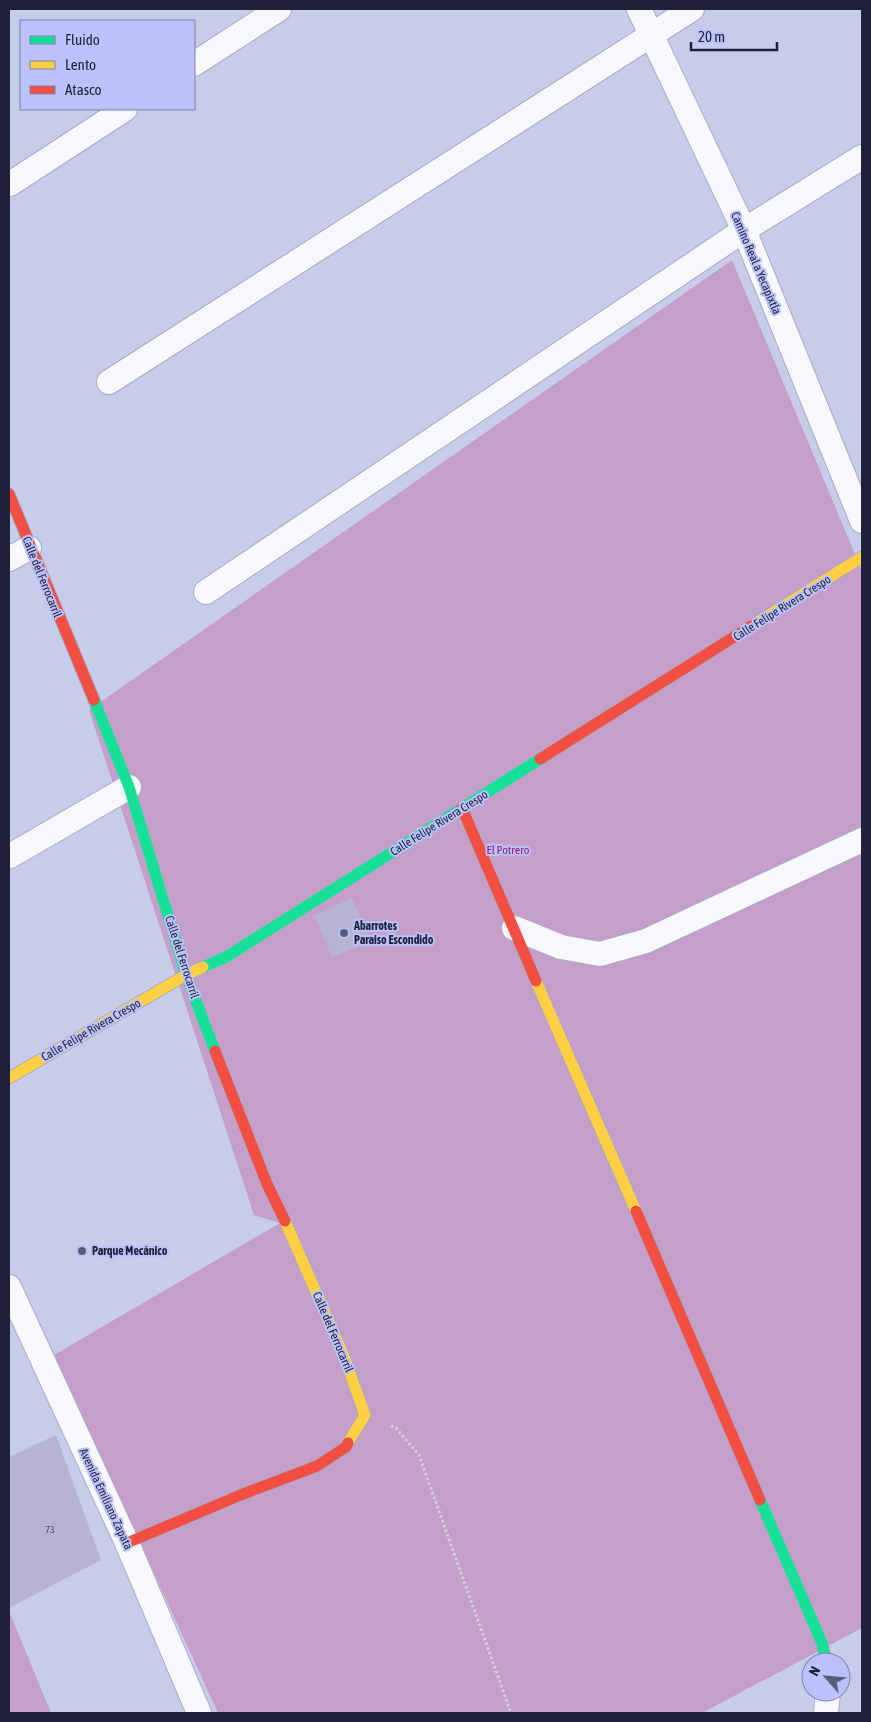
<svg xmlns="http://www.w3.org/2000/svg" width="871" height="1722" font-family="'Asap Condensed',sans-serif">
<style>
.green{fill:#c69eca}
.building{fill:#b6b3d3}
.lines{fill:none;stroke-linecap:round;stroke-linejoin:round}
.street-casing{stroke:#a8abc6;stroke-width:26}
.fast-casing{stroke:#a8abc6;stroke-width:13}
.slow-casing{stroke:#a8abc6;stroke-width:13}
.jam-casing{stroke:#a8abc6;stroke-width:13}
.path{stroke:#d0d1db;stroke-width:3;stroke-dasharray:2.5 2.5;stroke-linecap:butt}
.street{stroke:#f7f7fc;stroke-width:24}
.fast{stroke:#16e098;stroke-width:11}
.slow{stroke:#ffcf43;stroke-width:11}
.jam{stroke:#f24e42;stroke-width:11}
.poi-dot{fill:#5a5d79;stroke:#bac2f9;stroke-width:2}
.labels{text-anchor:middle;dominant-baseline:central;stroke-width:4;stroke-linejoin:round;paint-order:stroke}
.number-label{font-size:10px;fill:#494a65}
.street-label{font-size:12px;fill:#1f213b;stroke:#bac2f9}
.park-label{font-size:12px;fill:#8b1974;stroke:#bac2f9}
.poi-label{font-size:12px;font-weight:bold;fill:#1f213b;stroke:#bac2f9;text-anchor:start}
</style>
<rect width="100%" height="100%" fill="#c8cceb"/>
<g class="green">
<polygon points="732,260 862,571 862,1628 702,1713 218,1713 54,1355 280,1223 254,1215 89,710"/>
<polygon points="9,1611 51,1713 9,1713"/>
</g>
<g class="building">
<polygon points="352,898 371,941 332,958 314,915"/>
<polygon points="56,1435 101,1560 9,1608 9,1457"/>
</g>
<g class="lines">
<g class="street-casing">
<g id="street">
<polyline points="639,9 744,230 862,521"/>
<polyline points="194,64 279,9"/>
<polyline points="10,184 125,109"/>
<polyline points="109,382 692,9"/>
<polyline points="9,559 29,548"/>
<polyline points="206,592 744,230 862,157"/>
<polyline points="10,856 129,787"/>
<polyline points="514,928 561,947 600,954 646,941 862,840"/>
<polyline points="9,1287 127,1543 199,1713"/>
<polyline points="826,1713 828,1692"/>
</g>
</g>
<g class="fast-casing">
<g id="fast">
<polyline points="94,700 129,787 186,975 215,1051"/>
<polyline points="203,967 226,957 540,759"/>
<polyline points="760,1500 822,1643 826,1662"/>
</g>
</g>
<g class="slow-casing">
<g id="slow">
<polyline points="753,625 862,557"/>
<polyline points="536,981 636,1211"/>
<polyline points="9,1078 186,975 203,967"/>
<polyline points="285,1221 343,1354 365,1415 348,1443"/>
</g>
</g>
<g class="jam-casing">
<g id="jam">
<polyline points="9,494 94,700"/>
<polyline points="540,759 753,625"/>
<polyline points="462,808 536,981"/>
<polyline points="215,1051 267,1184 285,1221"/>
<polyline points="636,1211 760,1500"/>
<polyline points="127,1543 243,1494 317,1466 346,1447 348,1443"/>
</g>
</g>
<polyline class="path" points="391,1426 396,1428 419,1455 511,1713"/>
<use href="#street" class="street"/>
<use href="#fast" class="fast"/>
<use href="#slow" class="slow"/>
<use href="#jam" class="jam"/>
</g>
<g class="poi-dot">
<circle cx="344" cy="933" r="5"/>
<circle cx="82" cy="1251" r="5"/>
</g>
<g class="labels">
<g class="number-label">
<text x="50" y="1529">73</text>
</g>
<g class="street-label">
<text transform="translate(756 263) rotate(67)">Camino Real a Yecapixtla</text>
<text transform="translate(42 577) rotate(68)">Calle del Ferrocarril</text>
<text transform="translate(782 608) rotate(-32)">Calle Felipe Rivera Crespo</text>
<text transform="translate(439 823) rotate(-32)">Calle Felipe Rivera Crespo</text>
<text transform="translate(182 957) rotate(72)">Calle del Ferrocarril</text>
<text transform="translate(91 1030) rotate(-30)">Calle Felipe Rivera Crespo</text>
<text transform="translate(333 1332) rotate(67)">Calle del Ferrocarril</text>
<text transform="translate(106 1499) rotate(65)">Avenida Emiliano Zapata</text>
</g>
<g class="park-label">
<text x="508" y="850">El Potrero</text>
</g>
<g class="poi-label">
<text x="354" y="926">Abarrotes<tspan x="354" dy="14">Paraiso Escondido</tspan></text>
<text x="92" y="1251">Parque Mecánico</text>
</g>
</g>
<rect width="871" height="1722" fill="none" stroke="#1f213b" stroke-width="20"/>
<rect x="20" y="20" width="175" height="90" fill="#bac2f9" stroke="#7c82ad"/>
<rect x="30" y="36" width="25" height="8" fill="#16e098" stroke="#7c82ad"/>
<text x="65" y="45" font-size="15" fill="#1f213b">Fluido</text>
<rect x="30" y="61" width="25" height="8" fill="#ffcf43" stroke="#7c82ad"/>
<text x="65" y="70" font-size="15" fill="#1f213b">Lento</text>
<rect x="30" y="86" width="25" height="8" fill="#f24e42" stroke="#7c82ad"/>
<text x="65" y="95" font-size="15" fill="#1f213b">Atasco</text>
<g transform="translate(826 1677) rotate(297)"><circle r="24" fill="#bac2f9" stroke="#7c82ad"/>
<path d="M0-4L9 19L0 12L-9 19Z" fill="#5a5d79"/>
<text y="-8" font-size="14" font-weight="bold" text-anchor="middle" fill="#1f213b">N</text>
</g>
<path d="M691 42v8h86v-8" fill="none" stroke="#1f213b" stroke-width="2.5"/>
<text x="698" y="42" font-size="15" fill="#1f213b" stroke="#bac2f9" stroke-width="4" paint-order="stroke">20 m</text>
</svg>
